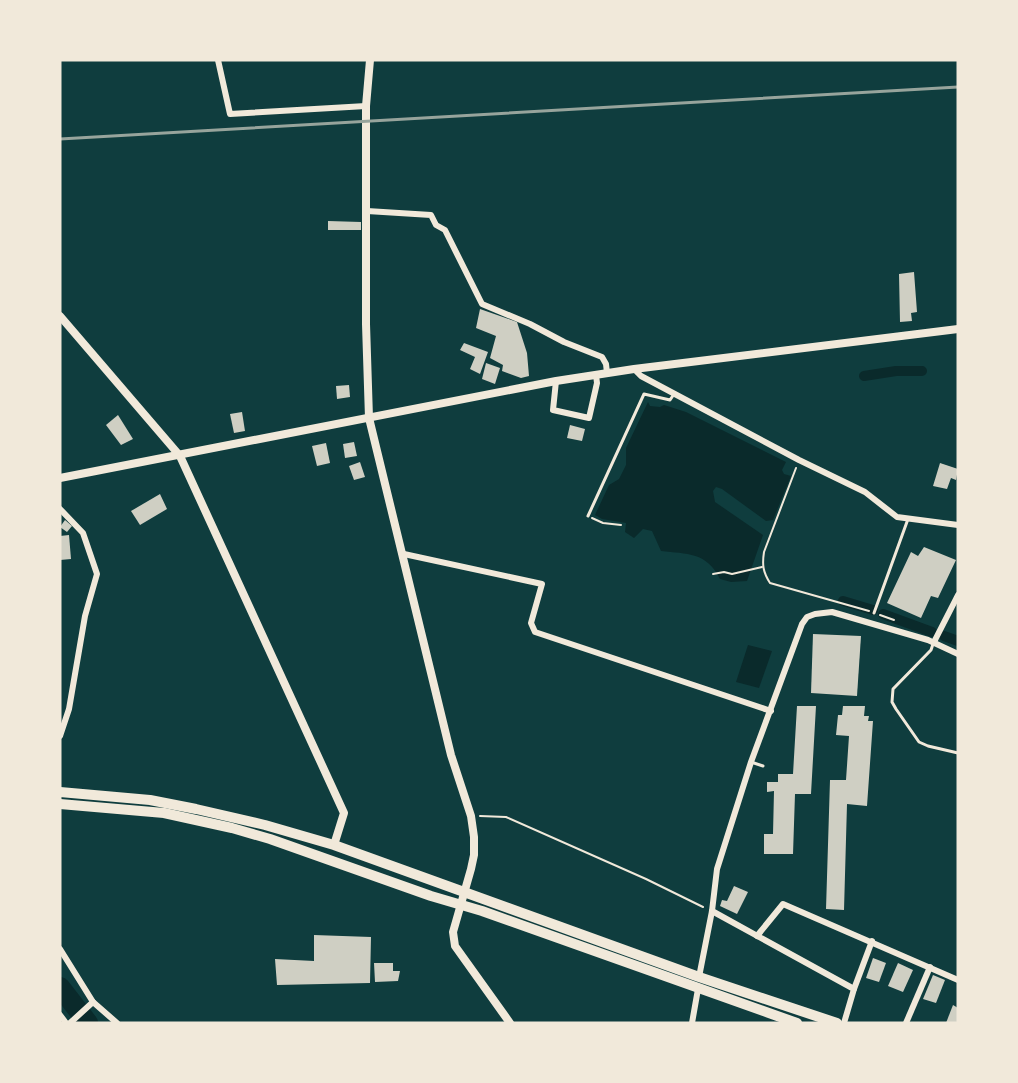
<svg xmlns="http://www.w3.org/2000/svg" width="1018" height="1083" font-family="Signika,sans-serif">
<style>
.water{fill:#0a2a2b}
.lines{fill:none;stroke-linecap:round;stroke-linejoin:round}
.canal{stroke:#0a2a2b;stroke-width:10}
.river{stroke:#0a2a2b;stroke-width:20}
.building{fill:#cfcfc3}
.path{stroke:#f1e9da;stroke-width:2}
.service{stroke:#f1e9da;stroke-width:3}
.minor{stroke:#f1e9da;stroke-width:6}
.tertiary{stroke:#f1e9da;stroke-width:8}
.primary{stroke:#f1e9da;stroke-width:10}
.rail{stroke:#97a49c;stroke-width:3}
</style>
<rect width="100%" height="100%" fill="#0f3d3e"/>
<g class="water">
<path d="M648,402L650,406L660,407L664,405L686,412L786,462L782,470L784,474L791,476L773,520L766,521L722,489L716,487L713,491L715,502L763,535L747,581L731,582L720,579C707,552 687,554 661,551L652,531L643,529L634,538L625,532L626,523L602,519L595,515L609,485L619,479L626,465V448Z"/>
<polygon points="748,645 772,651 759,688 736,682"/>
</g>
<g class="lines">
<g class="canal">
<polyline points="864,376 896,371 922,371"/>
<polyline points="843,601 873,610"/>
<polyline points="883,614 932,632"/>
<polyline points="944,636 958,641"/>
</g>
<polyline class="river" points="60,987 88,1023"/>
</g>
<g class="building">
<polygon points="328,221 361,222 361,230 328,230"/>
<polygon points="914,272 917,312 911,313 912,321 900,322 899,274"/>
<polygon points="480,309 517,322 527,353 529,376 521,378 502,371 503,365 490,358 496,336 476,328"/>
<polygon points="464,343 488,352 480,374 470,369 475,357 460,350"/>
<polygon points="486,363 500,368 495,384 482,379"/>
<polygon points="349,385 350,397 337,399 336,386"/>
<polygon points="242,412 245,431 234,433 230,414"/>
<polygon points="118,415 133,439 121,445 106,425"/>
<polygon points="570,425 585,429 582,441 567,438"/>
<polygon points="354,442 357,456 345,458 343,444"/>
<polygon points="326,443 330,463 317,466 312,446"/>
<polygon points="360,462 365,477 354,480 349,466"/>
<polygon points="940,463 958,469 956,480 951,478 947,489 933,486"/>
<polygon points="160,494 167,509 140,525 131,511"/>
<polygon points="65,520 72,526 67,532 60,527"/>
<polygon points="69,535 71,559 60,560 60,536"/>
<polygon points="924,547 956,560 938,598 931,596 921,618 887,603 911,552 918,556"/>
<polygon points="813,634 861,636 857,696 811,693"/>
<polygon points="797,706 816,706 811,794 795,794 793,854 764,854 764,834 773,834 774,791 767,792 767,782 778,782 778,774 793,774"/>
<polygon points="843,706 865,706 864,716 869,716 868,721 873,721 867,806 847,804 844,910 826,909 830,780 846,780 849,736 836,735 838,715 842,715"/>
<polygon points="734,886 748,892 737,914 720,906 722,900 727,901"/>
<polygon points="314,935 371,937 370,983 277,985 275,959 314,961"/>
<polygon points="873,958 886,963 879,982 866,978"/>
<polygon points="374,963 393,963 393,971 400,971 398,981 375,982"/>
<polygon points="898,963 913,970 903,992 888,986"/>
<polygon points="933,975 945,980 936,1003 923,999"/>
<polygon points="953,1005 958,1008 958,1023 946,1023"/>
</g>
<g class="lines">
<g class="path">
<path d="M796,468L764,552C762,565 763,572 770,583L869,611"/>
<polyline points="592,518 603,523 621,525"/>
<polyline points="713,574 724,572 732,574 762,567"/>
<polyline points="880,615 894,620"/>
<polyline points="480,816 506,817 646,879 703,907"/>
</g>
<g class="service">
<polyline points="588,516 644,394 670,400 674,394"/>
<polyline points="874,613 908,519"/>
<polyline points="933,644 931,650 893,689 892,702 896,709 919,742 928,746 958,753"/>
<polyline points="751,762 763,766"/>
</g>
<g class="minor">
<polyline points="218,60 230,114 366,106"/>
<polyline points="367,211 431,215 436,225 445,230 482,304 530,324 564,342 602,357 606,364 607,373"/>
<polyline points="634,369 641,376 799,460 865,492 897,517 958,525"/>
<polyline points="556,381 553,410 589,418 597,383 596,375"/>
<polyline points="60,509 83,533 97,574 85,616 69,709 60,736"/>
<polyline points="404,554 542,584 531,623 535,632 771,711"/>
<polyline points="934,642 958,595"/>
<polyline points="712,911 854,989 844,1023"/>
<polyline points="757,936 783,904 958,980"/>
<polyline points="60,949 93,1002 117,1023"/>
<polyline points="699,977 712,911 717,869 751,762 802,624 807,617 815,614 832,612 928,640 958,654"/>
<polyline points="854,989 872,941"/>
<polyline points="60,1015 66,1023"/>
<polyline points="70,1023 93,1002"/>
<polyline points="692,1023 698,989"/>
<polyline points="906,1023 930,967"/>
</g>
<g class="tertiary">
<polyline points="370,60 366,106 366,324 369,418 451,755 471,816 474,837 474,855 471,869 453,932 455,946 510,1023"/>
<polyline points="60,316 180,456 344,813 334,845"/>
<polyline points="60,478 556,381 634,369 958,329"/>
</g>
<g class="primary">
<polyline points="60,792 150,800 196,809 265,825 334,845 699,977 837,1023"/>
<polyline points="60,804 164,813 232,828 270,839 431,896 482,911 797,1023"/>
</g>
<polyline class="rail" points="60,139 958,87"/>
</g>
<rect width="1018" height="1083" fill="none" stroke="#f1e9da" stroke-width="123"/>
</svg>
